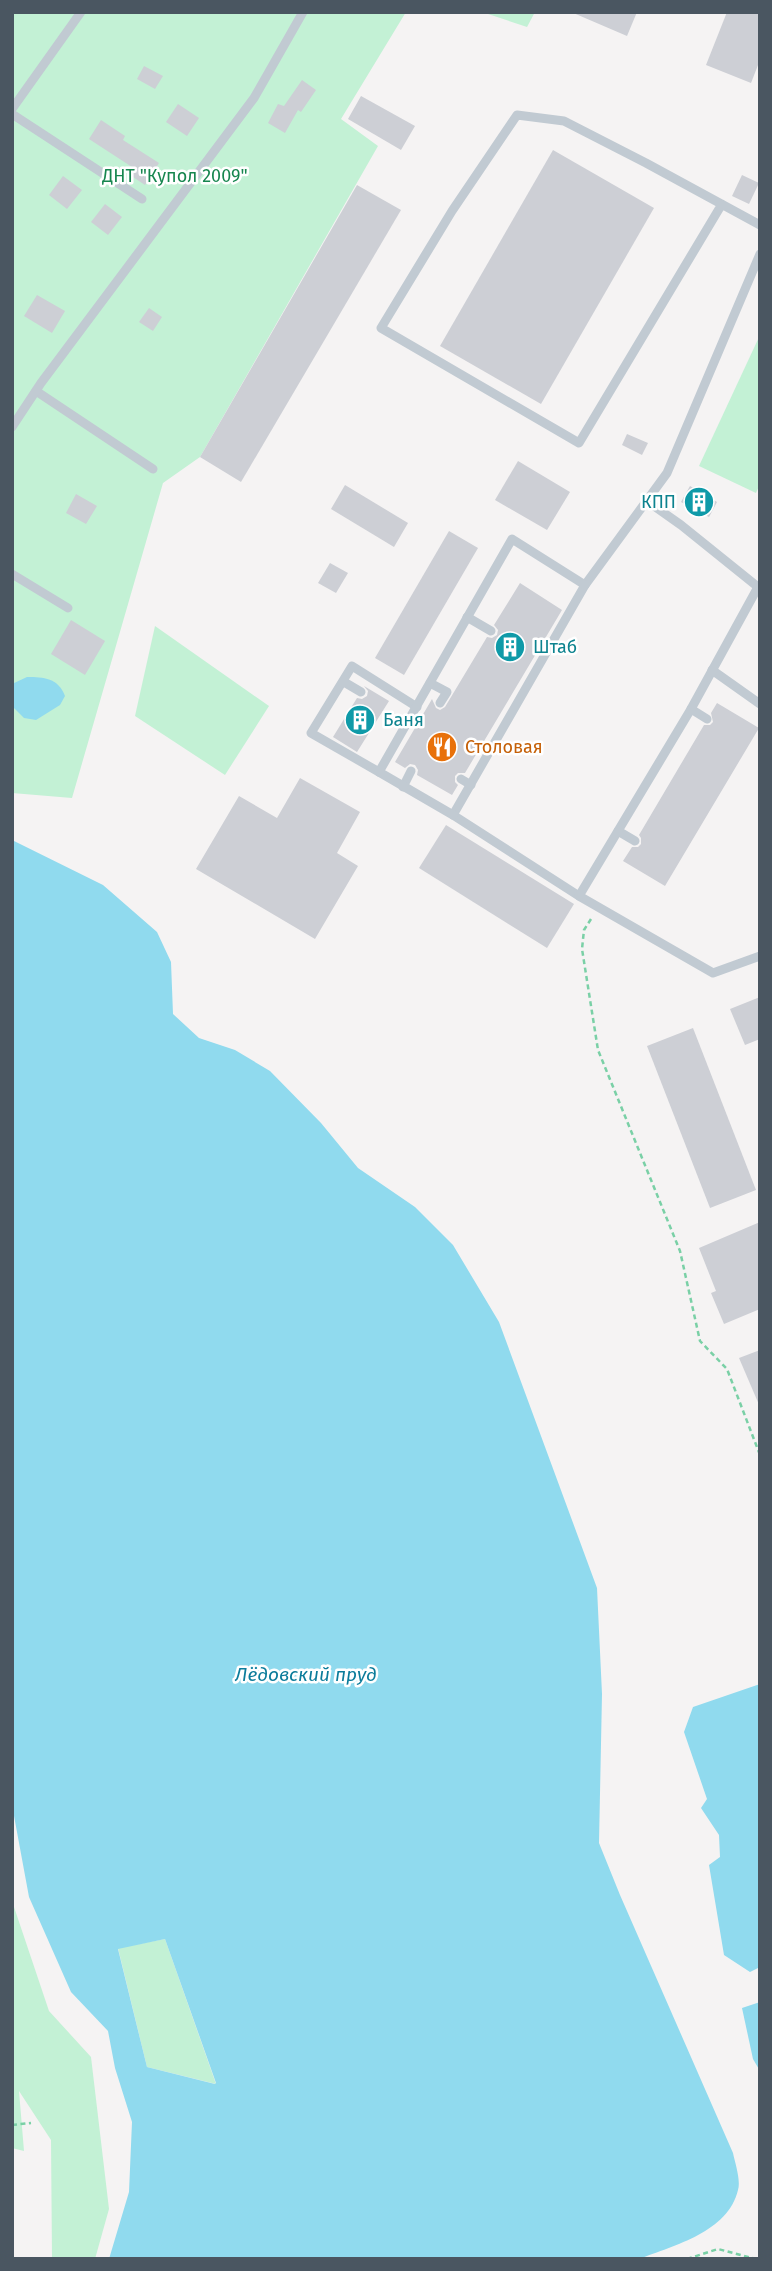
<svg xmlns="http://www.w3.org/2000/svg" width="772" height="2271" font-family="'Fira Sans',sans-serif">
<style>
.green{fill:#c3f1d5}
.water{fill:#90daee;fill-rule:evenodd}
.building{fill:#cdcfd5}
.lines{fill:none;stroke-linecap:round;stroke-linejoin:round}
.path{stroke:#7ad0a6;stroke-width:2.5;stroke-dasharray:5 3.5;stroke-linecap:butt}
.service{stroke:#c1cad2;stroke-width:9}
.labels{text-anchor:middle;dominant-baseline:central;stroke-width:5;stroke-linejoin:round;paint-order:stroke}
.park-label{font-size:18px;fill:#17864f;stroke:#fff}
.culture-label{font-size:18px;fill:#0d838f;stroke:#fff;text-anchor:start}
.food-label{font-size:18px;fill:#c56008;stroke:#fff;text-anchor:start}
.water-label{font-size:19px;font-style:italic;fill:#0c7c9b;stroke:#fff}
</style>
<rect width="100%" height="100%" fill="#f5f3f3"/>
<g class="green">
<polygon points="12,12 406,12 341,119 378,146 200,457 163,483 72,798 12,793"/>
<polygon points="482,12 535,12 527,27"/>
<polygon points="760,335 760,484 756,493 699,466"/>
<polygon points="155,626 269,706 225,775 135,716"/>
<polygon points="12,1901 49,2011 91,2057 109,2209 95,2259 52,2259 51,2140 19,2091 24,2151 12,2148"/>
<polygon points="165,1939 216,2084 147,2067 118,1948"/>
</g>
<g class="water">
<path d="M27,677C44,677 58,678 65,696L60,705L36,720L24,718L12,706V684Z"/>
<path d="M12,840L103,885L157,932L171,962L173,1014L199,1038L235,1050L270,1071L321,1123L358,1168L415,1207L453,1245L499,1322L597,1588L602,1694L599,1843L620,1895L733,2153C735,2163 741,2180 738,2190C728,2232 675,2245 639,2259H109L129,2192L132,2122L115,2068L108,2031L71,1992L29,1897L12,1805ZM165,1939L216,2083L215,2084L147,2067L118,1949Z"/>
<polygon points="760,1684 760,1967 750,1972 724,1955 709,1865 720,1857 719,1835 701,1808 707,1799 684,1732 693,1707"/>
<polygon points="760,2002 760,2071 753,2059 742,2008"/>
</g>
<g class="building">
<polygon points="571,12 637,12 627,36"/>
<polygon points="727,12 760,12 760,60 751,83 706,65"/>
<polygon points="144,66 163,76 155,89 137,79"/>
<polygon points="302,80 316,90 301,112 298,110 285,133 268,123 278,104 284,106"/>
<polygon points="361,96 415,126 401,150 348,119"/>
<polygon points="178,104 199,118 187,136 166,122"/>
<polygon points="101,120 125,136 123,140 159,163 145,185 127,173 132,167 89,139"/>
<polygon points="553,150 654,208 541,404 440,346"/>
<polygon points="742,175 759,183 749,204 732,196"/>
<polygon points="63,176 82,190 67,209 49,195"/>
<polygon points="357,185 401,210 241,482 200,457"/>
<polygon points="105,204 122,217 108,235 91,222"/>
<polygon points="37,295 65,311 52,333 24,316"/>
<polygon points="149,308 162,317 153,331 139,322"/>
<polygon points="627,434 648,443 642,455 622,445"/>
<polygon points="518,461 570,492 547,530 495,500"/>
<polygon points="345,485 408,523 394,547 331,509"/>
<polygon points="690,486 717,502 709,517 681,502"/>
<polygon points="76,494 97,506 86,524 66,513"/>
<polygon points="449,531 478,548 404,675 375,658"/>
<polygon points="330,563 348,573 336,593 318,583"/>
<polygon points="520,583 562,610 465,773 458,773 455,776 455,782 458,785 452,795 417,775 418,770 415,765 410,764 405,768 395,762 432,699 436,708 440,710 445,707 487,637 492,638 497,635 498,630 494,625"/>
<polygon points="71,620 105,641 85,675 51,654"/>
<polygon points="364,686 389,701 357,752 333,737 357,698 362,699 367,696 368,691"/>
<polygon points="717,703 759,728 665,886 623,861 632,847 638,847 641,844 641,838 639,835 704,725 710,725 713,722 711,713"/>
<polygon points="300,778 360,812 337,853 358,866 315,939 196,869 239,796 277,818"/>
<polygon points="446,825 574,904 547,948 419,868"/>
<polygon points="760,997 760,1039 745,1045 730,1009"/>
<polygon points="693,1028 756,1190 710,1208 647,1046"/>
<polygon points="760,1222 760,1309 724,1324 711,1293 716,1291 699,1248"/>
<polygon points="760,1350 760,1407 739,1358"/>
</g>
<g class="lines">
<g class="path">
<polyline points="591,919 584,930 582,949 598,1050 680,1251 700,1341 727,1369 760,1455"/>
<polyline points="12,2125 31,2123"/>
<polyline points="687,2259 718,2249 756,2259"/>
</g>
<g class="service">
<polyline points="12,109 81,12"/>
<polyline points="12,114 142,199"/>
<polyline points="722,204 579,443 381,328 452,211 517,115 564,121 646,163 760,225"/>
<polyline points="760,254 667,473 585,585 453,815 579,896 713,973 760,956"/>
<polyline points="36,391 153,469"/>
<polyline points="12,427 41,383 254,98 303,12"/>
<polyline points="647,501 681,525 758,587"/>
<polyline points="12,574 68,608"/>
<polyline points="467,617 491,631"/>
<polyline points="712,670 760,704"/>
<polyline points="344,682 361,692"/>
<polyline points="430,683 447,692 440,703"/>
<polyline points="691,709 707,719"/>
<polyline points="379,772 311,733 352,666 417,707"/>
<polyline points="461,779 471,785"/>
<polyline points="403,787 411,771"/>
<polyline points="453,815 379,772 512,539 585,585"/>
<polyline points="618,831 635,841"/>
<polyline points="579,896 691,709 758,587 760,589"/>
</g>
</g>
<defs>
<g id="building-disc" transform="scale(1.575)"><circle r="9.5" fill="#0f9aa8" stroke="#fff"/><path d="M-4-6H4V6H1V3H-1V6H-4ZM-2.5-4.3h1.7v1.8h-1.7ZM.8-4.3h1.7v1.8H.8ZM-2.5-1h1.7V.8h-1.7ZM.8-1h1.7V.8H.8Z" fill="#fff"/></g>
<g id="restaurant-disc" transform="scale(1.575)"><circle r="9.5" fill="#e8710a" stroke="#fff"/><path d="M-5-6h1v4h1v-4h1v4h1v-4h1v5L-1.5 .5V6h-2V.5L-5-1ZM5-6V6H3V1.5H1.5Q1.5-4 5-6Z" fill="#fff"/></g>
</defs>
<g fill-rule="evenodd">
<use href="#building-disc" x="699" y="502"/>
<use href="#building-disc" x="510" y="647"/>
<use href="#building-disc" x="360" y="720"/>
<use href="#restaurant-disc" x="442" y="747"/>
</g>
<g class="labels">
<g class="park-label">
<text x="175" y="176">ДНТ "Купол 2009"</text>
</g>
<g class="culture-label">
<text x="676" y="502" text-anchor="end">КПП</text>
<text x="533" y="647">Штаб</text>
<text x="383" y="720">Баня</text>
</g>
<g class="food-label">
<text x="465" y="747">Столовая</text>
</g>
<g class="water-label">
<text x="306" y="1674">Лёдовский пруд</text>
</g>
</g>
<rect width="772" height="2271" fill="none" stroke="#4a5661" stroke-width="28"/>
</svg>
